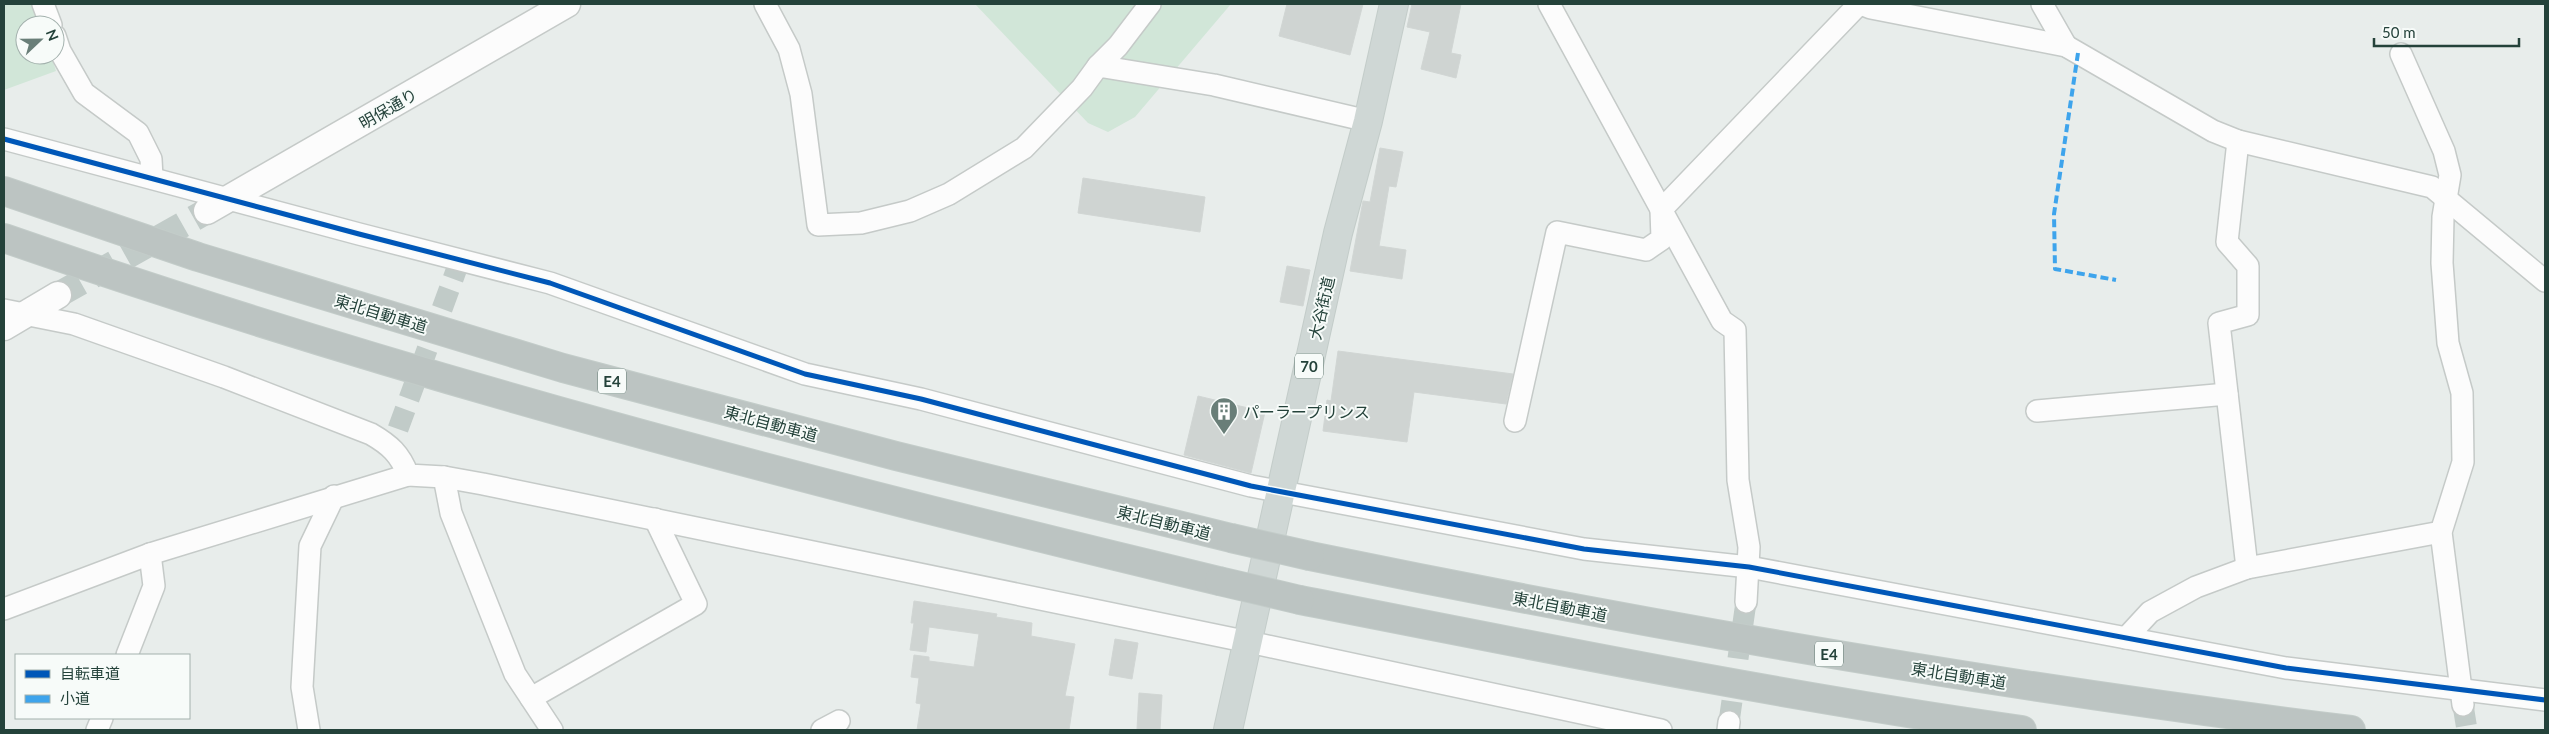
<svg xmlns="http://www.w3.org/2000/svg" width="2549" height="734" font-family="Lato,'Noto Sans JP',sans-serif">
<style>
.green{fill:#d1e6d8}
.building{fill:#cfd4d2;stroke:#d1d6d4}
.lines{fill:none;stroke-linecap:round;stroke-linejoin:round}
.minor-tunnel{stroke:#c1cbc8;stroke-width:21;stroke-dasharray:21 11;stroke-linecap:butt}
.tertiary-tunnel{stroke:#c1cbc8;stroke-width:26;stroke-dasharray:26 13;stroke-linecap:butt}
.minor-casing{stroke:#c5cac8;stroke-width:24}
.tertiary-casing{stroke:#c5cac8;stroke-width:29}
.primary-casing{stroke:#c3ccc9;stroke-width:30}
.motorway-casing{stroke:#c3ccc9;stroke-width:30}
.minor{stroke:#fcfcfc;stroke-width:21}
.tertiary{stroke:#fcfcfc;stroke-width:26}
.primary{stroke:#cfd7d5;stroke-width:28}
.motorway{stroke:#bcc4c2;stroke-width:28}
.motorway-bridge-casing{stroke:#c3ccc9;stroke-width:30;stroke-linecap:butt}
.motorway-bridge{stroke:#bcc4c2;stroke-width:28}
.quiet{stroke:#3ea4ec;stroke-width:4;stroke-dasharray:8 4;stroke-linecap:butt}
.cycleway-casing{stroke:#f7fbf9;stroke-width:8}
.cycleway{stroke:#0057b8;stroke-width:5}
.labels{text-anchor:middle;dominant-baseline:central;stroke-width:4;stroke-linejoin:round;paint-order:stroke}
.shield{fill:#f7fbf9;stroke:#637a73;stroke-width:1}
.shield-label{font-size:15px;font-weight:bold;fill:#24423a}
.street-label{font-size:16px;fill:#24423a;stroke:#f7fbf9}
.poi-label{font-size:16px;fill:#24423a;stroke:#f7fbf9;text-anchor:start}
</style>
<rect width="100%" height="100%" fill="#e8edeb"/>
<g class="green">
<polygon points="4,4 34,4 41,25 25,25 25,55 51,55 56,71 4,90"/>
<polygon points="975,4 1231,4 1135,117 1108,132 1088,123"/>
</g>
<g class="building">
<polygon points="1287,4 1363,4 1350,55 1279,36"/>
<polygon points="1412,4 1461,4 1451,53 1461,55 1456,78 1421,69 1430,32 1407,27"/>
<polygon points="1380,148 1403,152 1396,187 1389,186 1379,246 1406,250 1402,279 1350,271 1363,201 1370,202"/>
<polygon points="1083,178 1205,197 1200,232 1078,213"/>
<polygon points="1287,266 1310,270 1303,306 1280,302"/>
<polygon points="1338,351 1513,374 1506,404 1414,392 1407,442 1323,431 1327,400 1331,401"/>
<polygon points="1198,396 1265,412 1251,473 1184,455"/>
<polygon points="914,601 997,614 996,617 1032,623 1031,636 1075,644 1065,696 1074,697 1069,730 917,730 921,704 916,703 919,678 911,677 914,655 929,657 929,661 974,667 979,634 929,627 926,652 910,650 914,623 911,623"/>
<polygon points="1115,639 1138,643 1132,679 1109,675"/>
<polygon points="1139,693 1162,695 1160,730 1137,729"/>
</g>
<g class="lines">
<g class="minor-tunnel">
<polyline points="398,429 457,268"/>
<polyline points="2463,705 2467,730"/>
<polyline points="1729,722 1746,602"/>
</g>
<polyline class="tertiary-tunnel" points="58,295 207,211"/>
<g class="minor-casing">
<g id="minor">
<polyline points="43,4 51,25"/>
<polyline points="765,4 789,49 801,94 818,225 861,223 910,211 949,194 1024,148 1082,88 1098,66 1214,85 1368,121"/>
<polyline points="1549,4 1722,321 1735,330 1738,480 1749,547 1746,602"/>
<polyline points="1861,4 1871,8 2066,46 2213,131 2238,141 2432,187 2545,281"/>
<polyline points="2042,4 2066,46"/>
<polyline points="55,36 60,51 84,93 138,133 151,159 152,178"/>
<polyline points="2401,54 2444,151 2450,175 2443,217 2442,263 2448,343 2462,393 2463,462 2441,532 2463,705"/>
<polyline points="1098,66 1118,46 1150,4"/>
<polyline points="4,139 359,234 550,283 805,374 921,399 1251,486 1584,549 1749,567 2286,668 2545,700"/>
<polyline points="2238,141 2227,242 2248,266 2248,315 2219,323 2247,568"/>
<path d="M4,310L74,324L224,377L371,434C390,445 400,454 408,475L444,477L483,484L1249,642L1661,730"/>
<polyline points="2037,411 2227,394"/>
<polyline points="1515,421 1557,232 1646,250 1662,239 1661,210 1859,4"/>
<polyline points="444,477 451,513 515,674 552,730"/>
<polyline points="4,609 150,554 408,475"/>
<polyline points="2126,638 2150,612 2196,587 2247,568 2441,532"/>
<polyline points="127,655 154,586 150,554"/>
<polyline points="531,698 696,604 655,519"/>
<polyline points="97,730 102,718"/>
<polyline points="309,730 302,687 310,546 334,496"/>
<polyline points="822,730 839,721"/>
<polyline points="1728,730 1729,722"/>
</g>
</g>
<g class="tertiary-casing">
<g id="tertiary">
<polyline points="207,211 567,4"/>
<polyline points="4,327 58,295"/>
</g>
</g>
<g class="primary-casing">
<polyline id="primary" points="1228,730 1338,233 1368,121 1394,4"/>
</g>
<g class="motorway-casing">
<g id="motorway">
<polyline points="4,191 198,257 563,368 896,456 1231,538"/>
<path d="M4,238C402,376 809,483 1219,581"/>
<path d="M1310,556C1655,627 2002,687 2351,730"/>
<path d="M1300,600C1540,647 1780,696 2022,730"/>
</g>
</g>
<use href="#minor" class="minor"/>
<use href="#tertiary" class="tertiary"/>
<use href="#primary" class="primary"/>
<use href="#motorway" class="motorway"/>
<g class="motorway-bridge-casing">
<g id="motorway-bridge">
<polyline points="1231,538 1310,556"/>
<polyline points="1219,581 1300,600"/>
</g>
</g>
<use href="#motorway-bridge" class="motorway-bridge"/>
<polyline class="quiet" points="2078,53 2054,214 2055,269 2116,280"/>
<g class="cycleway-casing">
<polyline id="cycleway" points="4,139 359,234 550,283 805,374 921,399 1251,486 1584,549 1749,567 2286,668 2545,700"/>
</g>
<use href="#cycleway" class="cycleway"/>
</g>
<defs>
<g id="building-pin" transform="scale(1.4375)"><path d="M0 17L-7.5 6A9.5 9.5 0 1 1 7.5 6Z" fill="#697e78" stroke="#f7fbf9"/><path d="M-4-6H4V6H1V3H-1V6H-4ZM-2.5-4.3h1.7v1.8h-1.7ZM.8-4.3h1.7v1.8H.8ZM-2.5-1h1.7V.8h-1.7ZM.8-1h1.7V.8H.8Z" fill="#fff"/></g>
</defs>
<g fill-rule="evenodd">
<use href="#building-pin" x="1224" y="411"/>
</g>
<g class="labels">
<g class="shield">
<rect x="1295" y="353.5" width="28" height="25" rx="4"/>
<rect x="598" y="368.5" width="28" height="25" rx="4"/>
<rect x="1815" y="641.5" width="28" height="25" rx="4"/>
</g>
<g class="shield-label">
<text x="1309" y="366">70</text>
<text x="612" y="381">E4</text>
<text x="1829" y="654">E4</text>
</g>
<g class="street-label">
<text transform="translate(388 108) rotate(-30)">明保通り</text>
<text transform="translate(1321 308) rotate(-77)">大谷街道</text>
<text transform="translate(381 313) rotate(17)">東北自動車道</text>
<text transform="translate(771 423) rotate(15)">東北自動車道</text>
<text transform="translate(1164 522) rotate(14)">東北自動車道</text>
<text transform="translate(1560 606) rotate(11)">東北自動車道</text>
<text transform="translate(1959 675) rotate(9)">東北自動車道</text>
</g>
<g class="poi-label">
<text x="1243" y="411">パーラープリンス</text>
</g>
</g>
<rect width="2549" height="734" fill="none" stroke="#24423a" stroke-width="10"/>
<rect x="15" y="654" width="175" height="65" fill="#f7fbf9" stroke="#a3b1ad"/>
<rect x="25" y="670" width="25" height="8" fill="#0057b8" stroke="#a3b1ad"/>
<text x="60" y="679" font-size="15" fill="#24423a">自転車道</text>
<rect x="25" y="695" width="25" height="8" fill="#3ea4ec" stroke="#a3b1ad"/>
<text x="60" y="704" font-size="15" fill="#24423a">小道</text>
<g transform="translate(40 40) rotate(68)"><circle r="24" fill="#f7fbf9" stroke="#a3b1ad"/>
<path d="M0-4L9 19L0 12L-9 19Z" fill="#697e78"/>
<text y="-8" font-size="14" font-weight="bold" text-anchor="middle" fill="#24423a">N</text>
</g>
<path d="M2374 38v8h145v-8" fill="none" stroke="#24423a" stroke-width="2.5"/>
<text x="2382" y="38" font-size="15" fill="#24423a" stroke="#f7fbf9" stroke-width="4" paint-order="stroke">50 m</text>
</svg>
